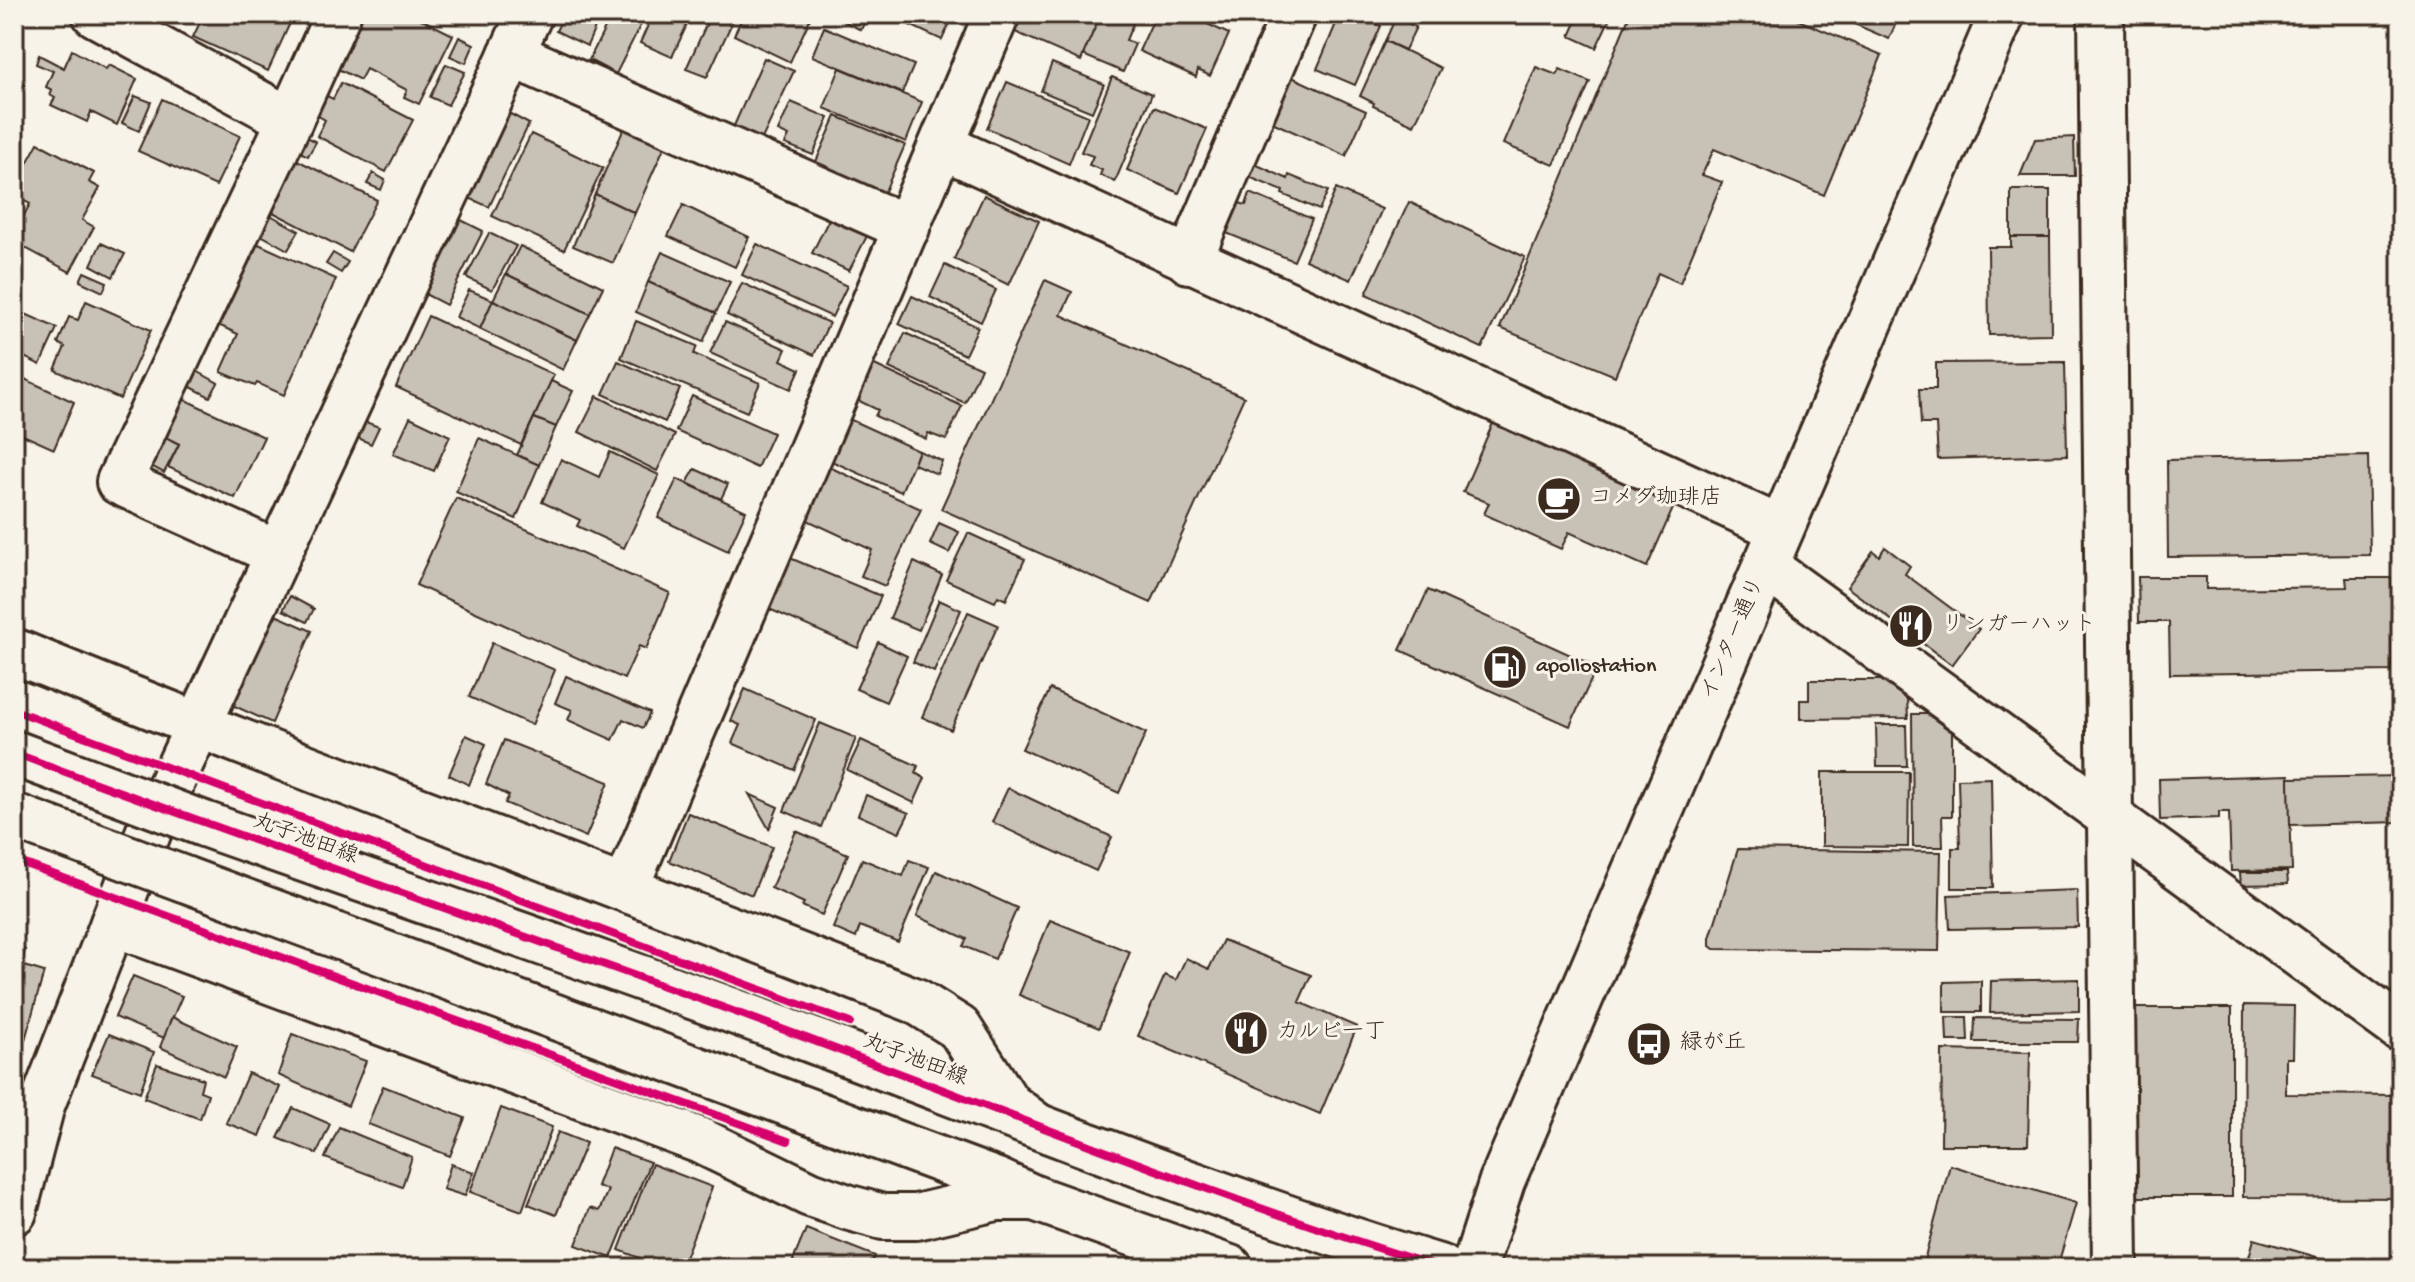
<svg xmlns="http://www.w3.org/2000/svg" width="2415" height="1282" font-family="'Gochi Hand','Klee One',sans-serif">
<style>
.building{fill:#c8c1b6;stroke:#3b2a1e;stroke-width:2}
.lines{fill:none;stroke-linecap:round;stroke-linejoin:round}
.street-casing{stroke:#3b2a1e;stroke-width:50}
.secondary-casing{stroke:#3b2a1e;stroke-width:50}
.primary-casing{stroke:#3b2a1e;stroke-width:50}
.street{stroke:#f7f3e8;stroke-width:44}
.secondary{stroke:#f7f3e8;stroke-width:44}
.primary{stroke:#f7f3e8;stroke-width:44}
.secondary-bridge-casing{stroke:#3b2a1e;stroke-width:50;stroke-linecap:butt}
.secondary-bridge{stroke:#f7f3e8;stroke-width:44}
.cycleway-casing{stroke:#f7f3e8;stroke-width:13}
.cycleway{stroke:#d6006c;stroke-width:8}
.labels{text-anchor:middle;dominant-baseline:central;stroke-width:6;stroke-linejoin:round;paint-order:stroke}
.poi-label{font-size:22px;fill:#3b2a1e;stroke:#f7f3e8;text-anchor:start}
.street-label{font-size:22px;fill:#3b2a1e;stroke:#f7f3e8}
</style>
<rect width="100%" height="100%" fill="#f7f3e8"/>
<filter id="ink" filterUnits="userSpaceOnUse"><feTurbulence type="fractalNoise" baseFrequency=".0125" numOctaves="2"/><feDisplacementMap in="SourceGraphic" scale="16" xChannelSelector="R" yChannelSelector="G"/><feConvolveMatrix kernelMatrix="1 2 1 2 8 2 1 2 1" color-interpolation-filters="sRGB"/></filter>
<g filter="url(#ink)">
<g class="building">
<polygon points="163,14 189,14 184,24"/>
<polygon points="204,14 270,14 290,23 268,71 193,37"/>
<polygon points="359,14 364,16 365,14 411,14 453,35 419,104 404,97 407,90 366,69 360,80 332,66"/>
<polygon points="564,14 601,14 587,46 556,31"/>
<polygon points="612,14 646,14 616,74 589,60"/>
<polygon points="653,14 692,14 672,57 640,43"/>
<polygon points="711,14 736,14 707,77 686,69"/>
<polygon points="744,14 805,14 811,17 790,62 734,35"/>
<polygon points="839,14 868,14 861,30 838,18"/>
<polygon points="886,14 954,14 942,40"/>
<polygon points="1010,14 1101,14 1081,61 1004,27"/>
<polygon points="1101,14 1119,14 1134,21 1126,40 1135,44 1123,72 1083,55"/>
<polygon points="1156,14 1186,14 1229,34 1210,76 1198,70 1196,77 1139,51"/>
<polygon points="1228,14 1259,14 1254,26"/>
<polygon points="1340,14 1353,14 1381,26 1355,85 1317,69"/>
<polygon points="1569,14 1612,14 1596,48 1570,36 1578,18"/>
<polygon points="1630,14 1784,14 1882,55 1824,195 1714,149 1702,175 1722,182 1680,283 1658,273 1615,376 1500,328"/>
<polygon points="1831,14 1900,14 1889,39"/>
<polygon points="1396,17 1416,27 1405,50 1385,41"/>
<polygon points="824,27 914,65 902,93 812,56"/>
<polygon points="459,37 474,44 466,63 450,56"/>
<polygon points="1385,41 1441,68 1414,125 1373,106 1374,103 1360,96"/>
<polygon points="72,50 106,69 109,65 137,79 117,125 91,112 87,122 51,105 55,98 50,95 52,90 46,87 53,71 36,64 39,55 64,68"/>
<polygon points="764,58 794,71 761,141 733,128"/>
<polygon points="1052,63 1104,84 1092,112 1041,91"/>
<polygon points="446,64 465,72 448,105 430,97"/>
<polygon points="1536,67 1557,75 1560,69 1590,82 1554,165 1503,144"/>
<polygon points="840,68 922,102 906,142 824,108"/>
<polygon points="1112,77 1152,94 1115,182 1100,175 1102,170 1089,165 1093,156 1081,152"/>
<polygon points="1292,77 1366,111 1346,156 1272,122"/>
<polygon points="1007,82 1088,116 1069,164 987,128"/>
<polygon points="341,83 413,120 386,172 317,136 325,120 315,114 325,95 333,99"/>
<polygon points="135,96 151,102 139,131 122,123"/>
<polygon points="162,99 240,136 216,186 138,151"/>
<polygon points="791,102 829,118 813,155 785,144 789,136 778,131"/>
<polygon points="1154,107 1207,129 1179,193 1127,170"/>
<polygon points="505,111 529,124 489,207 467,197"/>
<polygon points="836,116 905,145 883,196 814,166"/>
<polygon points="625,126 666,143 635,213 595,194"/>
<polygon points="298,132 316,142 308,156 290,147"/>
<polygon points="531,134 603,168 564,250 492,216"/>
<polygon points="2074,137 2075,176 2020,176 2035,139"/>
<polygon points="38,143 94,173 89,182 100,188 82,220 94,227 70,272 14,242 14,234 30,204 14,195 14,187"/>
<polygon points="295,159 377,200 350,252 265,208"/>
<polygon points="1255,164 1288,179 1289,175 1328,191 1319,210 1282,194 1283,191 1249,177"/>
<polygon points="373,173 385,180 381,190 367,184"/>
<polygon points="1336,189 1382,209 1351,280 1305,260"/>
<rect x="2011" y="190" width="39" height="47"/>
<polygon points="1250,193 1312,219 1294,261 1224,232 1236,202 1246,205"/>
<polygon points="595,194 635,213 613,263 573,246"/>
<polygon points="984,195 1039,221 1009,285 954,259"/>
<polygon points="1409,202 1525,257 1482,348 1366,294"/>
<polygon points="683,205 749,237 735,267 668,236"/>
<polygon points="265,212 299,231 288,250 254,231"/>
<polygon points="455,217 483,231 446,305 419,291"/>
<polygon points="830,217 867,236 849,271 812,253"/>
<polygon points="489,233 516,246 492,290 466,277"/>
<polygon points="2011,237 2050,237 2051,334 1989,335 1988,247 2011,247"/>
<polygon points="254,242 336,279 284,395 257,383 255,386 221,372 238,334 216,324"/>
<polygon points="101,243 125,254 113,277 91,265"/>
<polygon points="757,244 847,286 832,317 742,275"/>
<polygon points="520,246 603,287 590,314 506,274"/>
<polygon points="662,252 730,282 716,313 648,282"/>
<polygon points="333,253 348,262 341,273 326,264"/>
<polygon points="945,265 996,290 981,322 930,297"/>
<polygon points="84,272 107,282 103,292 80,281"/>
<polygon points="506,274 590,314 577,340 493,300"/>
<polygon points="1045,280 1072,292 1061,315 1244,397 1151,603 941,509"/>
<polygon points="648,282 716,313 703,342 636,312"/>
<polygon points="742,283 829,323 814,355 727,315"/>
<polygon points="469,290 493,300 480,329 456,317"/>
<polygon points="912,296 978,327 965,355 899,324"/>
<polygon points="493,300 577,340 563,370 480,329"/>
<polygon points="86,301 151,330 120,399 55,370 65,347 58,343 69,317 78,320"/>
<polygon points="14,309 57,328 40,365 14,352"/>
<polygon points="428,316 554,375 521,445 396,387"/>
<polygon points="636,321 697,346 694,354 760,383 747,412 621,358"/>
<polygon points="725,322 786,349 781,360 800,369 791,389 710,353"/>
<polygon points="905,333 981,368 965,403 889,368"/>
<polygon points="618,361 680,389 665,422 603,394"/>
<polygon points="868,362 962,406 946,440 928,433 926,439 875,416 878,410 851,397"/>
<polygon points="2065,362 2067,455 1938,459 1936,424 1921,424 1919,389 1936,389 1936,363"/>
<polygon points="195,370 218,383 210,397 187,385"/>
<polygon points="14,374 74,402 54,449 14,431"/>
<polygon points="551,381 573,391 556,427 534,418"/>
<polygon points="177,396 264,437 235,498 168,467 179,444 159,434"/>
<polygon points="597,396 675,435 657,471 579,432"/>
<polygon points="692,396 773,433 757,468 676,431"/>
<polygon points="838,414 919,451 901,492 820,456"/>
<polygon points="410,417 450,436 434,471 393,454"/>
<polygon points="534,418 556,427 539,465 517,455"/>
<polygon points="363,421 379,427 371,444 356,437"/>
<polygon points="1493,423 1675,504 1647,567 1569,532 1561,549 1484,514 1489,503 1463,492"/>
<polygon points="159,434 179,444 164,473 147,464"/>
<polygon points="479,438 539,465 516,519 456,492"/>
<polygon points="919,451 942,461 937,474 914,464"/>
<polygon points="610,452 659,475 624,548 577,526 580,520 542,502 561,459 599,477"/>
<polygon points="2368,456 2370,555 2168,557 2167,460"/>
<polygon points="827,466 921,509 885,586 861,576 872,550 803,518"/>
<polygon points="695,469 728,484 721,499 687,483"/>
<polygon points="677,479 746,511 728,551 658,518"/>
<polygon points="456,498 670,593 646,649 639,646 624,679 416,585"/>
<polygon points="939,523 959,532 949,553 930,544"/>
<polygon points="968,533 1025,559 1006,600 998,596 995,602 946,580"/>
<polygon points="1885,547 1910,566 1905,574 1979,629 1952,665 1847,587 1873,551 1879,556"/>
<polygon points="790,558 881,596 858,648 769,609"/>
<polygon points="914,562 942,575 919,630 890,618"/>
<polygon points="2138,577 2206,577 2206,589 2347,587 2346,578 2392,578 2392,671 2170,674 2169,622 2139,622"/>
<polygon points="1428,590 1597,667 1570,726 1400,650"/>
<polygon points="290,596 314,609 307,622 283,610"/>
<polygon points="939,600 961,610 934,672 913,662"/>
<polygon points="968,612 998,625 951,730 922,717"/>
<polygon points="271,613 312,631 272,723 230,704"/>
<polygon points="878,642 907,656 886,702 856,689"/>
<polygon points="492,643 555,670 532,725 469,697"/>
<polygon points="566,676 650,713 643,728 623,719 613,740 568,720 572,710 555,703"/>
<polygon points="1809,680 1881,680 1907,699 1908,718 1800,719 1800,700 1809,700"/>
<polygon points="745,689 816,720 794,770 732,743 740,725 731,721"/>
<polygon points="1050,689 1146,733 1119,793 1022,749"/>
<polygon points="1912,714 1927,714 1952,732 1952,816 1942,816 1943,847 1913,847"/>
<polygon points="820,723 856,738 821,827 784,811"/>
<polygon points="1876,725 1906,725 1907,766 1877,766"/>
<polygon points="466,735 486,744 469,785 449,775"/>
<polygon points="504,740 609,782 586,837 505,803 509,796 486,784"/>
<polygon points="861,740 918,766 915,773 925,778 914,803 847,770"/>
<polygon points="1822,772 1909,772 1908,847 1822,846"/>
<polygon points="2289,775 2292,870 2231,871 2229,812 2219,812 2219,818 2160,820 2159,779"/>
<polygon points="2400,776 2401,822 2290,825 2289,778"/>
<polygon points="1991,778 1993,888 1952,888 1952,848 1960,848 1958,779"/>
<polygon points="1008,788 1112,837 1096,871 992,822"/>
<polygon points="749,794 778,807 769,829"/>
<polygon points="866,795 909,813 899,833 858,815"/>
<polygon points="688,813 772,847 752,895 669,861"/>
<polygon points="796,831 848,854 822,915 802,906 804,903 771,888"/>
<polygon points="1738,849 1941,852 1939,951 1714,949 1710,946 1710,938"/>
<polygon points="862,859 903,876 909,860 929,867 898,942 860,926 856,938 833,928"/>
<polygon points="936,871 1017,908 995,959 963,946 967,939 917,916"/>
<polygon points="2240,872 2287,872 2288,884 2241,885"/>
<polygon points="2077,890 2078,927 1950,929 1948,895"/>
<polygon points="1050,920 1130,952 1099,1028 1019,995"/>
<polygon points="1223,940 1311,975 1299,1002 1357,1027 1320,1114 1138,1036 1165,975 1176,980 1186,958 1209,969"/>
<polygon points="14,947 25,950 21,965 14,963"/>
<polygon points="14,963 44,972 14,1079"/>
<polygon points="133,976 182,996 164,1038 115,1017"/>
<polygon points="2079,979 2079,1011 1990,1013 1991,981"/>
<polygon points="1981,981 1981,1012 1944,1012 1944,982"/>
<polygon points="2244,1005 2294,1006 2293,1058 2286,1058 2286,1094 2401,1095 2401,1198 2243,1197"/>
<rect x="2133" y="1008" width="99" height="189"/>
<polygon points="172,1017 237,1047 224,1077 160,1047"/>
<polygon points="1946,1017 1967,1017 1968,1041 1947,1041"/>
<polygon points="1975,1018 2079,1019 2078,1042 1974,1042"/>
<polygon points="109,1034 154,1052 140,1092 92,1074"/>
<polygon points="292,1034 366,1061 348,1106 278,1075"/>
<polygon points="1942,1050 2030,1052 2028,1145 1941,1145"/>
<polygon points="157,1064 203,1079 200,1091 208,1094 200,1119 144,1098"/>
<polygon points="248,1073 280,1087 260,1136 226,1123"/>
<polygon points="383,1086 465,1118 450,1156 368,1124"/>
<polygon points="293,1108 330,1124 317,1154 278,1138"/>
<polygon points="501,1108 552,1127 522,1211 470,1192"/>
<polygon points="339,1127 412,1157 402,1187 325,1158"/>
<polygon points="558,1132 586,1143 556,1215 528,1204"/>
<polygon points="611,1148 650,1162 611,1258 576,1245 590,1208 599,1211 608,1190 597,1186"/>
<polygon points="451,1164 474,1172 465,1196 443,1189"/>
<polygon points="652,1164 712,1187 681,1268 665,1268 619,1250"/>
<polygon points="1950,1165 2076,1203 2057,1268 1922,1268"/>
<polygon points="806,1229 875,1256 870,1268 790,1268"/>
<polygon points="2254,1239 2355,1268 2246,1268"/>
</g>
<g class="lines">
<g class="street-casing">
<g id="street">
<polyline points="95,14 290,120 119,482 277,553"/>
<polyline points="2101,14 2115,1268"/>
<polyline points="511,54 907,228"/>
<polyline points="290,120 338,14"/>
<polyline points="942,146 1781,529"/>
<polyline points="1189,261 1294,14"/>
<polyline points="1765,566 2401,1029"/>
<path d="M14,651C312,773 615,883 916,1001L959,1028L1008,1104L1037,1126"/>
<polyline points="626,887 997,14"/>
<polyline points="113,923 701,1141 810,1194 850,1208 883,1217 916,1217 996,1198 1034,1198"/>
<polyline points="14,1212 42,1105 149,831 530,14"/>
</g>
</g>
<g class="secondary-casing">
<g id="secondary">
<path d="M204,824C393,891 583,955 771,1025C994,1108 1214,1199 1442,1268"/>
<polyline points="184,879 997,1181 1034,1198 1230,1268"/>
</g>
</g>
<g class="primary-casing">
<polyline id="primary" points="1474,1268 1502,1181 2002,14"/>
</g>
<use href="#street" class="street"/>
<use href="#secondary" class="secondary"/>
<use href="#primary" class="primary"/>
<g class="secondary-bridge-casing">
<g id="secondary-bridge">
<polyline points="14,753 204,824"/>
<polyline points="14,816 184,879"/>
</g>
</g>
<use href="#secondary-bridge" class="secondary-bridge"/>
<g class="cycleway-casing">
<g id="cycleway">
<polyline points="14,710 850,1023"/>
<path d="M14,753C264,846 517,932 768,1024C992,1106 1213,1198 1442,1268"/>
<polyline points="14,860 788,1141"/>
</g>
</g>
<use href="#cycleway" class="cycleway"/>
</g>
</g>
<defs>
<g id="cafe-disc" transform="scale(2.3)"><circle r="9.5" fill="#3b2a1e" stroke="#f7f3e8"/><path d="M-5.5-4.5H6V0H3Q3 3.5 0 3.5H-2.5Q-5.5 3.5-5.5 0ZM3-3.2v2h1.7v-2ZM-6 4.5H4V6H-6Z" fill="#fff"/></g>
<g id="restaurant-disc" transform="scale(2.3)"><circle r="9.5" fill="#3b2a1e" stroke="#f7f3e8"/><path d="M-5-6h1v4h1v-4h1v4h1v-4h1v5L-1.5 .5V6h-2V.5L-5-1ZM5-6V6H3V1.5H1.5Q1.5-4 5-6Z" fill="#fff"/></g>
<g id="fuel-disc" transform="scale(2.3)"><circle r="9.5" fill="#3b2a1e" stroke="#f7f3e8"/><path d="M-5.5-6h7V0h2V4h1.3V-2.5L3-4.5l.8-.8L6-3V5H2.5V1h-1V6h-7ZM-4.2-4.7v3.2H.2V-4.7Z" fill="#fff"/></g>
<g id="bus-disc" transform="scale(2.3)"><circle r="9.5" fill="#3b2a1e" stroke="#f7f3e8"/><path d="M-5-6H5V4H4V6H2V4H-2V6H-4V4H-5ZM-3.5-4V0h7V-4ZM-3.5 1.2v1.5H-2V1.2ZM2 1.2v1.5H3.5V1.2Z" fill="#fff"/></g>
</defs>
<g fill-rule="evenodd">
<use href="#cafe-disc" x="1559" y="499"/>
<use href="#restaurant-disc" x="1911" y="626"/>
<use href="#fuel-disc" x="1505" y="667"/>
<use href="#restaurant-disc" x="1246" y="1033"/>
<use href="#bus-disc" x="1649" y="1044"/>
</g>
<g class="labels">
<g class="poi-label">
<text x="1590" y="499">コメダ珈琲店</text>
<text x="1942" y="626">リンガーハット</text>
<text x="1536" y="667">apollostation</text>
<text x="1277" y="1033">カルビ一丁</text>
<text x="1680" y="1044">緑が丘</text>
</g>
<g class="street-label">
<text transform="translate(1734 639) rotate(-67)">インター通り</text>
<text transform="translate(305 840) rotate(20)">丸子池田線</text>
<text transform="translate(915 1061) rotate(21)">丸子池田線</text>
</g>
</g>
<rect width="2415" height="1282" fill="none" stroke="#f7f3e8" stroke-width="48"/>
<rect x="24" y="24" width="2367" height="1234" fill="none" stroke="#3b2a1e" stroke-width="3" filter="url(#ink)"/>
</svg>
